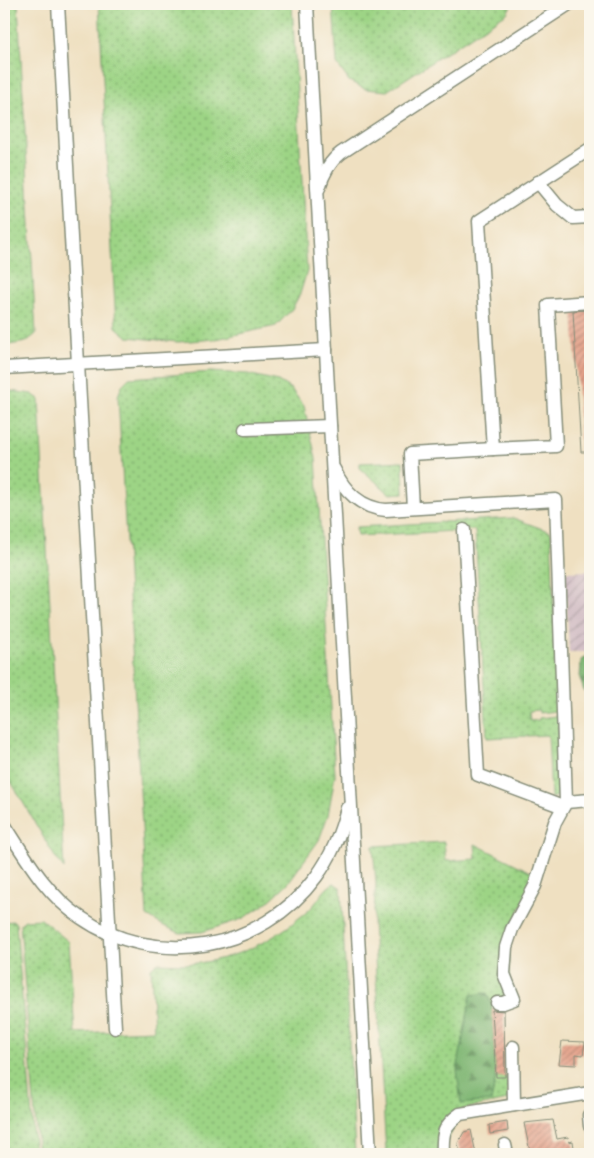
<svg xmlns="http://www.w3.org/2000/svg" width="594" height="1158" font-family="Mali,sans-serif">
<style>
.industrial{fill:url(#industrial-furrows)}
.grass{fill:url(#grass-dots);stroke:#5e885c}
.forest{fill:url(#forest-firs);stroke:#4e7a53}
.building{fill:url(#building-hatch)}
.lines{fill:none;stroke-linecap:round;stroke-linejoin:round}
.minor-casing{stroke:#878e7a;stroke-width:15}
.minor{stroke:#fff;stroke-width:12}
</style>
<defs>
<pattern id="industrial-furrows" width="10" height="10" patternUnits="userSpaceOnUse" patternTransform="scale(1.25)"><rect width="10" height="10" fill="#d2bec5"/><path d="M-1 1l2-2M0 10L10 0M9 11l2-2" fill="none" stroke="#aa9ca1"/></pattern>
<pattern id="grass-dots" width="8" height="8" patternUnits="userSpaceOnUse" patternTransform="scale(1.25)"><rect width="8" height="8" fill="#9dd485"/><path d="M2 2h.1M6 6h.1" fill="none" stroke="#7fad6e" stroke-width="1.8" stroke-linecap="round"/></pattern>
<pattern id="forest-firs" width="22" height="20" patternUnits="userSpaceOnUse" patternTransform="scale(1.25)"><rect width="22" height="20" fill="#7eb672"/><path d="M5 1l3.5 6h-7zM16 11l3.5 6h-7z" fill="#67955e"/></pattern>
<pattern id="building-hatch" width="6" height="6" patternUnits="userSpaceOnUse" patternTransform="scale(1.25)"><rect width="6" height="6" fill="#e4a28a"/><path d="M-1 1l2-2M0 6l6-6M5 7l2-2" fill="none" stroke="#b88572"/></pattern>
</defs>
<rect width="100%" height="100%" fill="#fbf7ec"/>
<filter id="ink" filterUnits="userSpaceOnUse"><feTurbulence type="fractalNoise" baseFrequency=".02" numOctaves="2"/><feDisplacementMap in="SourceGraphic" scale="10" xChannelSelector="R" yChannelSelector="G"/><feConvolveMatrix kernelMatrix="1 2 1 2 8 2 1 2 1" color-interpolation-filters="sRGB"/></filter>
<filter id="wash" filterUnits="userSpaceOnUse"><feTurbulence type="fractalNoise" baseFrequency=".0096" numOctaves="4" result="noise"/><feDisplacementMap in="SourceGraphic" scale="20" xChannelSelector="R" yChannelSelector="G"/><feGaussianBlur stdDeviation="1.12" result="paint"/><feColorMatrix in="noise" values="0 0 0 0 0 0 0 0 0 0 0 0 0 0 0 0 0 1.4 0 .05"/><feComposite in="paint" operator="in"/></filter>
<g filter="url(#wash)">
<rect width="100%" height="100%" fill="#efe0c1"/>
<polygon class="industrial" points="590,571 590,652 569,652 565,572"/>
<g class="grass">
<polygon points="4,4 18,4 36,334 26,342 4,346"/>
<polygon points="99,4 292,4 307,271 300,294 292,309 276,326 216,339 178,342 128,337 116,327"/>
<polygon points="333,4 512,4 507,13 387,91 365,89 349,81 337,64"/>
<polygon points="211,372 248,374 278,381 291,389 304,406 316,458 335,775 328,815 319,840 288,883 267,903 242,919 202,932 180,933 164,926 147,916 118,396 122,385 129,378"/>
<polygon points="4,390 32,394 39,399 64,869 55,857 4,770"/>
<polygon points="403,461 404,493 390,494 360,468 360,463"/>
<polygon points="513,518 551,532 558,709 556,711 539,713 539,710 529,711 530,721 539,720 539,718 556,716 558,719 560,790 557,796 551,798 548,735 487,738 475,530 357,536 356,527"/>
<polygon points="444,842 446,861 476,859 475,844 537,875 508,933 510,998 492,1006 491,1101 496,1077 507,1077 508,1100 463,1109 440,1154 386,1154 373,923 376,883 373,846"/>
<path d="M334,883L341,888L355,1154H38L20,924L25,920L41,919L69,942L75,1033L154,1030L151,968L157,963C166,963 175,964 184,964C225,963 269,944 299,918C303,915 307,912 311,908C319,900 324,888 334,883Z"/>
<polygon points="14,921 16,924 35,1154 4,1154 4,922"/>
</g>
<g class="forest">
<polygon points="588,654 590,654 590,693 584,691 580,679 581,660"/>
<polygon points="487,993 492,1006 496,1077 491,1101 461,1104 457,1070 471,995"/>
</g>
<g id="blocks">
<g class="building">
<polygon points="590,310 590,452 581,452 573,311"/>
<polygon points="492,1010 504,1011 505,1077 496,1077"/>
<polygon points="562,1041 585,1042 583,1055 576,1054 576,1065 559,1064"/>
<polygon points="553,1120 557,1139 568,1137 569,1142 573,1141 574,1148 548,1153 548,1154 539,1154 538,1151 530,1152 524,1123"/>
<polygon points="507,1122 508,1131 490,1134 489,1125"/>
<polygon points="471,1130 476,1154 460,1154 458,1143 464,1132"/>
</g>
</g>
</g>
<g filter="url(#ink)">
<use href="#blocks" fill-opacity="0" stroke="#878e7a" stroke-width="1"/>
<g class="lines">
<g class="minor-casing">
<g id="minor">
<polyline points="58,4 115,1028"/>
<polyline points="307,4 370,1154"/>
<polyline points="590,149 479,221 493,449 556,446 548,305 590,302"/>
<polyline points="538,182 557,205 573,218 590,217"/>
<path d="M319,188C323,174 329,162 341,153L569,4"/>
<polyline points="4,368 326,350"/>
<polyline points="245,429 330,426"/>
<path d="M334,469C344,491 361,508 386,510L556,500L566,802L590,800"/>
<polyline points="413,508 410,454 493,449"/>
<polyline points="464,530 478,775 563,807"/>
<path d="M4,824C26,858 46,894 80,917C156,970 261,951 316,877C331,857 341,833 347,808"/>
<polyline points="497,1003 503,1003 514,999 504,974 506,947 512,929 535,886 555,822 566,802"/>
<polyline points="513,1047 514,1105"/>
<polyline points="589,1115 590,1126"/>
<polyline points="505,1145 507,1154"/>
<path d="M443,1154C442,1134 443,1126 460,1114L590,1093"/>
</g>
</g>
<use href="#minor" class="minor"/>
</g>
</g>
<rect width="594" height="1158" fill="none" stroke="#fbf7ec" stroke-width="20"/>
</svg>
